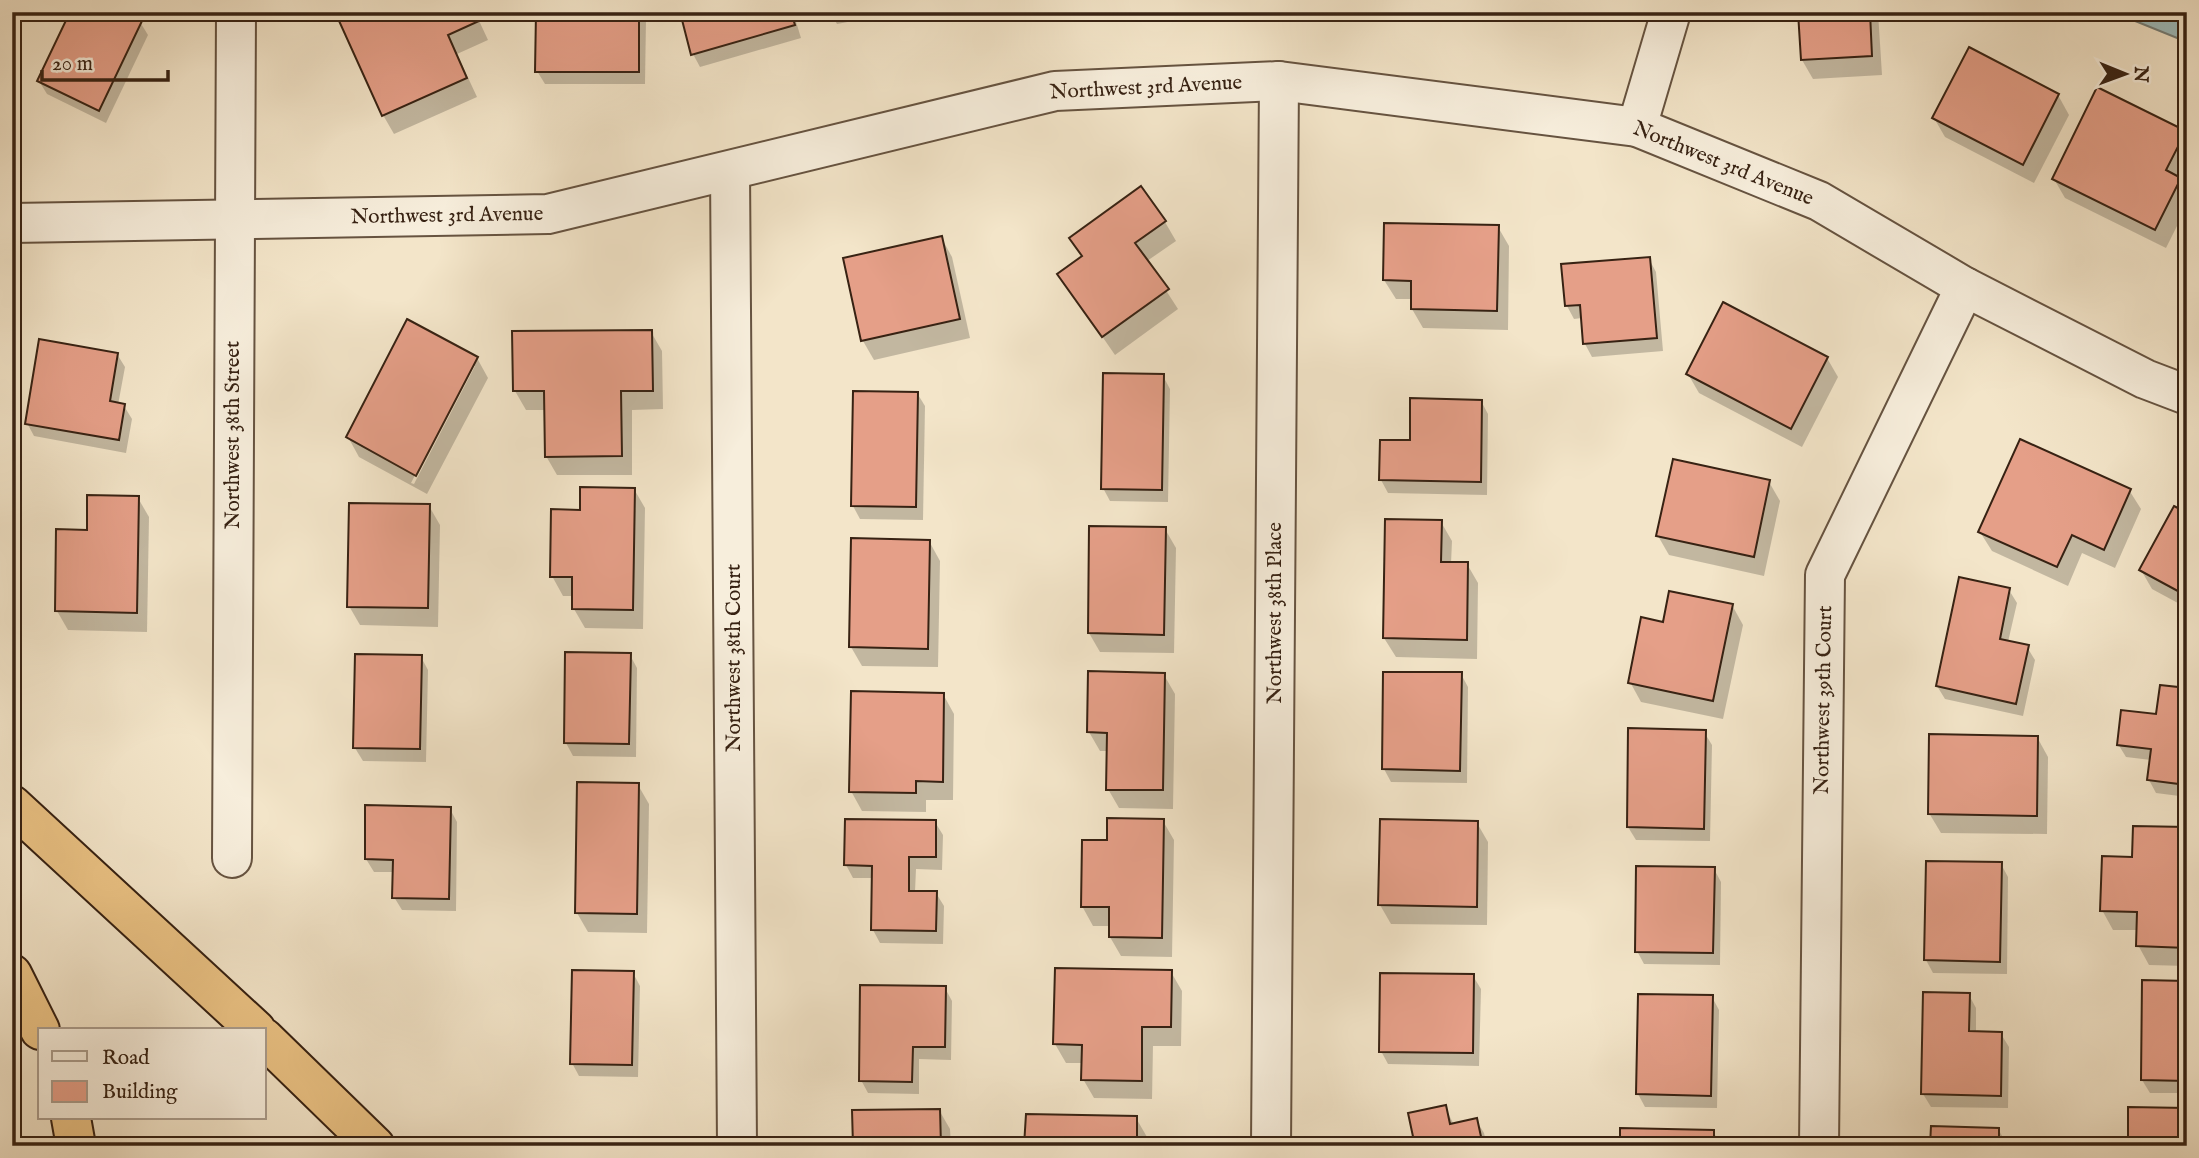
<svg xmlns="http://www.w3.org/2000/svg" width="2199" height="1158" font-family="'IM FELL English',serif">
<style>
.water{fill:#9ebdbe;stroke:#757f7a;stroke-width:2}
.shadow{fill:#0003;fill-rule:evenodd}
.building{fill:#e59f88;stroke:#372213;stroke-width:2}
.lines{fill:none;stroke-linecap:round;stroke-linejoin:round}
.minor-casing{stroke:#665340;stroke-width:42}
.motorway-casing{stroke:#372213;stroke-width:42}
.minor{stroke:#f7eedc;stroke-width:38}
.motorway{stroke:#eac284;stroke-width:38}
.labels{text-anchor:middle;dominant-baseline:central;stroke-width:7;stroke-linejoin:round;paint-order:stroke}
.street-label{font-size:21px;fill:#372213;stroke:#f7eedc}
</style>
<rect width="100%" height="100%" fill="#f3e5c9"/>
<filter id="stains"><feTurbulence type="fractalNoise" baseFrequency=".00286" numOctaves="4"/><feColorMatrix values="0 0 0 0 .2 0 0 0 0 .09 0 0 0 0 .02 0 0 0 .5 -.17"/></filter>
<radialGradient id="worn" r=".72"><stop offset=".6" stop-color="#630" stop-opacity="0"/><stop offset="1" stop-color="#630" stop-opacity=".3"/></radialGradient>
<polygon class="water" points="2113,12 2187,12 2187,42"/>
<g class="shadow">
<polygon points="337,12 475,12 488,40 457,54 477,97 394,134 383,115"/>
<polygon points="537,12 642,12 646,19 645,84 545,84 537,71"/>
<polygon points="681,12 793,12 801,38 700,67 693,54"/>
<polygon points="830,12 900,12 837,24"/>
<polygon points="1799,12 1878,12 1882,75 1813,79 1802,60"/>
<polygon points="140,22 148,35 106,123 47,94 39,81"/>
<polygon points="2058,95 2069,115 2034,183 1945,137 1934,118"/>
<polygon points="2184,132 2187,136 2187,169 2181,181 2187,192 2187,206 2166,248 2065,198 2054,179"/>
<polygon points="1165,222 1176,241 1147,261 1178,309 1115,355 1059,274 1082,258 1071,239"/>
<polygon points="1498,227 1509,246 1508,330 1423,328 1412,309 1413,299 1396,299 1384,280"/>
<polygon points="941,237 952,257 970,338 874,360 863,341"/>
<polygon points="1649,259 1656,272 1663,351 1592,357 1585,344 1582,318 1574,319 1567,306 1563,266"/>
<polygon points="651,332 662,351 663,409 632,410 632,475 557,475 546,456 546,410 526,410 515,391"/>
<polygon points="117,354 125,367 118,405 124,406 132,419 126,453 34,436 27,423"/>
<path d="M477,358L488,378L427,494L359,457L348,437ZM471,366H475L414,484L411,483Z"/>
<polygon points="1827,358 1838,377 1802,447 1699,393 1688,374"/>
<polygon points="1163,376 1170,389 1168,502 1110,501 1103,488"/>
<polygon points="917,393 925,406 923,520 860,519 853,506"/>
<polygon points="1481,401 1488,414 1487,495 1388,493 1381,480 1382,442 1411,442"/>
<polygon points="1769,482 1780,501 1764,576 1669,555 1658,536"/>
<polygon points="634,489 645,508 643,629 585,628 574,609 574,596 563,596 552,576 581,512"/>
<polygon points="2129,490 2141,509 2115,568 2082,553 2068,586 1992,551 1980,532"/>
<polygon points="138,498 149,517 147,632 68,630 57,611 89,532"/>
<polygon points="429,506 440,525 438,627 360,625 349,606"/>
<polygon points="2187,515 2187,608 2152,589 2141,570"/>
<polygon points="1441,522 1452,541 1451,564 1467,564 1478,583 1477,659 1396,657 1384,638"/>
<polygon points="1165,529 1176,548 1174,653 1100,652 1089,633"/>
<polygon points="929,541 940,561 938,667 862,666 851,647"/>
<polygon points="2009,590 2017,603 2008,642 2027,647 2035,660 2023,716 1945,699 1937,686"/>
<polygon points="1732,605 1743,625 1723,719 1641,702 1630,682 1664,624"/>
<polygon points="630,655 637,668 636,757 573,756 566,743"/>
<polygon points="421,657 428,670 426,762 363,761 355,748"/>
<polygon points="1461,674 1468,687 1467,783 1391,782 1384,769"/>
<polygon points="1164,675 1175,694 1173,809 1119,808 1108,789 1109,751 1100,751 1089,732"/>
<polygon points="2187,690 2187,797 2156,793 2149,780 2151,760 2126,757 2118,744 2157,716"/>
<polygon points="943,694 954,714 953,800 926,800 926,812 862,811 851,791"/>
<polygon points="1704,732 1712,745 1710,841 1636,840 1628,827"/>
<polygon points="2037,737 2048,757 2047,834 1941,833 1929,813"/>
<polygon points="638,785 649,804 647,933 588,932 577,913"/>
<polygon points="450,809 457,822 456,911 402,910 394,897 395,872 374,872 366,859"/>
<polygon points="1163,821 1174,840 1172,957 1121,956 1110,937 1111,926 1093,926 1082,906 1109,842"/>
<polygon points="935,822 943,835 942,870 916,869 915,892 936,893 944,906 943,944 880,943 873,930 874,878 853,878 846,865"/>
<polygon points="1477,823 1488,842 1487,925 1391,924 1380,905"/>
<polygon points="2187,829 2187,966 2149,965 2138,945 2138,930 2113,930 2102,910 2134,859"/>
<polygon points="2001,864 2008,877 2007,974 1933,973 1926,960"/>
<polygon points="1714,869 1721,882 1720,965 1644,964 1637,951"/>
<polygon points="1171,972 1182,991 1181,1046 1153,1046 1152,1099 1094,1098 1083,1079 1083,1063 1066,1063 1055,1044"/>
<polygon points="633,973 640,986 638,1077 579,1076 572,1063"/>
<polygon points="1473,976 1481,989 1479,1066 1388,1064 1381,1051"/>
<polygon points="2187,983 2187,1093 2150,1093 2142,1080"/>
<polygon points="945,988 952,1001 951,1060 919,1059 919,1094 868,1093 861,1080"/>
<polygon points="1969,995 1976,1008 1976,1033 2001,1034 2009,1047 2008,1108 1931,1107 1923,1094"/>
<polygon points="1712,997 1719,1010 1717,1108 1645,1107 1638,1094"/>
<polygon points="1445,1107 1454,1125 1476,1120 1484,1133 1487,1146 1417,1146"/>
<polygon points="939,1110 950,1129 951,1146 854,1146"/>
<polygon points="1136,1118 1147,1137 1147,1146 1026,1146"/>
<polygon points="1998,1129 2008,1146 1932,1146"/>
<polygon points="1713,1131 1721,1146 1621,1146"/>
</g>
<g class="building">
<polygon points="70,12 123,12 142,21 99,111 37,81"/>
<polygon points="335,12 475,12 479,21 448,35 467,78 382,116"/>
<polygon points="536,12 639,12 639,72 535,72"/>
<polygon points="680,12 791,12 795,25 691,55"/>
<polygon points="1798,12 1870,12 1872,56 1801,60"/>
<polygon points="1969,47 2059,94 2023,165 1932,118"/>
<polygon points="2097,87 2186,131 2166,170 2181,178 2155,230 2052,179"/>
<polygon points="1141,186 1166,221 1135,243 1169,289 1102,337 1057,274 1082,256 1069,238"/>
<polygon points="1384,223 1499,225 1497,311 1411,309 1411,281 1383,280"/>
<polygon points="942,236 960,319 861,341 843,258"/>
<polygon points="1650,257 1657,338 1583,344 1580,305 1565,306 1561,264"/>
<polygon points="1723,302 1828,357 1791,429 1686,374"/>
<polygon points="407,319 478,357 416,476 346,437"/>
<polygon points="652,330 653,391 621,391 622,456 545,457 544,391 513,391 512,331"/>
<polygon points="39,339 118,353 110,401 125,404 119,440 25,424"/>
<polygon points="1103,373 1164,374 1162,490 1101,489"/>
<polygon points="853,391 918,392 916,507 851,506"/>
<polygon points="1410,398 1482,400 1481,482 1379,480 1380,440 1410,440"/>
<polygon points="2020,439 2131,489 2104,550 2072,535 2057,567 1978,532"/>
<polygon points="1673,459 1770,480 1754,557 1656,536"/>
<polygon points="580,487 635,488 633,610 572,609 572,577 550,577 551,509 580,510"/>
<polygon points="87,495 139,496 137,613 55,611 56,529 87,530"/>
<polygon points="349,503 430,504 428,608 347,607"/>
<polygon points="2174,506 2187,513 2187,596 2139,570"/>
<polygon points="1385,519 1442,520 1441,562 1468,562 1467,640 1383,638"/>
<polygon points="1089,526 1166,527 1164,635 1088,633"/>
<polygon points="851,538 930,540 928,649 849,647"/>
<polygon points="1959,577 2010,588 2000,639 2029,645 2016,704 1936,686"/>
<polygon points="1669,591 1733,604 1713,701 1628,683 1641,617 1663,622"/>
<polygon points="565,652 631,653 629,744 564,743"/>
<polygon points="355,654 422,655 420,749 353,748"/>
<polygon points="1088,671 1165,673 1163,790 1106,790 1107,733 1087,732"/>
<polygon points="1383,672 1462,672 1460,771 1382,769"/>
<polygon points="2160,685 2187,688 2187,785 2147,780 2151,749 2117,745 2121,710 2156,714"/>
<polygon points="851,691 944,693 943,782 916,781 916,793 849,792"/>
<polygon points="1628,728 1706,730 1704,829 1627,827"/>
<polygon points="1929,734 2038,736 2037,816 1928,814"/>
<polygon points="577,782 639,783 637,914 575,913"/>
<polygon points="365,805 451,807 449,899 392,898 393,860 365,859"/>
<polygon points="1107,818 1164,819 1162,938 1109,937 1109,907 1081,907 1082,840 1107,840"/>
<polygon points="845,819 936,820 936,857 909,857 909,891 937,891 936,931 871,930 872,866 844,865"/>
<polygon points="1380,819 1478,821 1477,907 1378,905"/>
<polygon points="2133,826 2187,827 2187,948 2136,946 2137,912 2100,911 2102,856 2132,857"/>
<polygon points="1926,861 2002,862 2000,962 1924,960"/>
<polygon points="1636,866 1715,867 1713,953 1635,952"/>
<polygon points="1055,968 1172,970 1171,1027 1142,1027 1142,1081 1081,1080 1082,1045 1053,1044"/>
<polygon points="572,970 634,971 632,1065 570,1064"/>
<polygon points="1380,973 1474,974 1473,1053 1379,1052"/>
<polygon points="2142,980 2187,981 2187,1081 2141,1080"/>
<polygon points="860,985 946,986 945,1047 913,1047 912,1082 859,1081"/>
<polygon points="1923,992 1970,993 1969,1031 2002,1032 2001,1096 1921,1094"/>
<polygon points="1638,994 1713,995 1711,1096 1636,1094"/>
<polygon points="1446,1105 1450,1124 1477,1118 1483,1146 1415,1146 1408,1113"/>
<polygon points="2128,1107 2187,1108 2187,1146 2128,1146"/>
<polygon points="940,1109 941,1146 853,1146 852,1110"/>
<polygon points="1026,1114 1137,1116 1137,1146 1024,1146"/>
<polygon points="1931,1126 1999,1128 1999,1146 1930,1146"/>
<polygon points="1620,1128 1714,1130 1714,1146 1620,1146"/>
</g>
<g class="lines">
<g class="minor-casing">
<g id="minor">
<polyline points="1637,127 1671,12"/>
<polyline points="730,171 737,1146"/>
<polyline points="12,223 548,214 1055,91 1279,81 1637,127 1819,201 1965,287 2145,379 2187,395"/>
<polyline points="232,858 236,12"/>
<polyline points="1271,1146 1279,81"/>
<polyline points="1819,1146 1825,575 1965,287"/>
</g>
</g>
<g class="motorway-casing">
<g id="motorway">
<polyline points="12,805 256,1030"/>
<polyline points="12,974 40,1030"/>
<polyline points="264,1038 375,1146"/>
<polyline points="71,1118 76,1146"/>
</g>
</g>
<use href="#minor" class="minor"/>
<use href="#motorway" class="motorway"/>
</g>
<g class="labels">
<g class="street-label">
<text transform="translate(1146 88) rotate(-3)">Northwest 3rd Avenue</text>
<text transform="translate(1723 164) rotate(22)">Northwest 3rd Avenue</text>
<text transform="translate(447 216) rotate(-1)">Northwest 3rd Avenue</text>
<text transform="translate(233 435) rotate(-90)">Northwest 38th Street</text>
<text transform="translate(1275 613) rotate(-90)">Northwest 38th Place</text>
<text transform="translate(734 658) rotate(-90)">Northwest 38th Court</text>
<text transform="translate(1824 700) rotate(-89)">Northwest 39th Court</text>
</g>
</g>
<rect width="2199" height="1158" fill="none" stroke="#f3e5c9" stroke-width="42"/>
<rect x="14" y="14" width="2171" height="1130" fill="none" stroke="#372213" stroke-width="3.5"/>
<rect x="21" y="21" width="2157" height="1116" fill="none" stroke="#372213" stroke-width="2"/>
<rect x="38" y="1028" width="228" height="91" fill="#f7eedc" stroke="#aa9c8c" stroke-width="2"/>
<rect x="52" y="1051" width="35" height="10" fill="#f7eedc" stroke="#aa9c8c" stroke-width="2"/>
<text x="102" y="1064" font-size="21" fill="#372213">Road</text>
<rect x="52" y="1081" width="35" height="21" fill="#e59f88" stroke="#aa9c8c" stroke-width="2"/>
<text x="102" y="1098" font-size="21" fill="#372213">Building</text>
<g transform="translate(2125 74) rotate(91)" stroke="#f7eedc" stroke-width="5" paint-order="stroke">
<path d="M0-5L12 26L0 18L-12 26Z" fill="#372213"/>
<text y="-10" font-size="19" font-weight="bold" text-anchor="middle" fill="#372213">N</text>
</g>
<path d="M42 70v10h126v-10" fill="none" stroke="#372213" stroke-width="3.5"/>
<text x="52" y="70" font-size="21" fill="#372213" stroke="#f7eedc" stroke-width="5" paint-order="stroke">20 m</text>
<rect width="100%" height="100%" filter="url(#stains)"/>
<rect width="100%" height="100%" fill="url(#worn)"/>
</svg>
